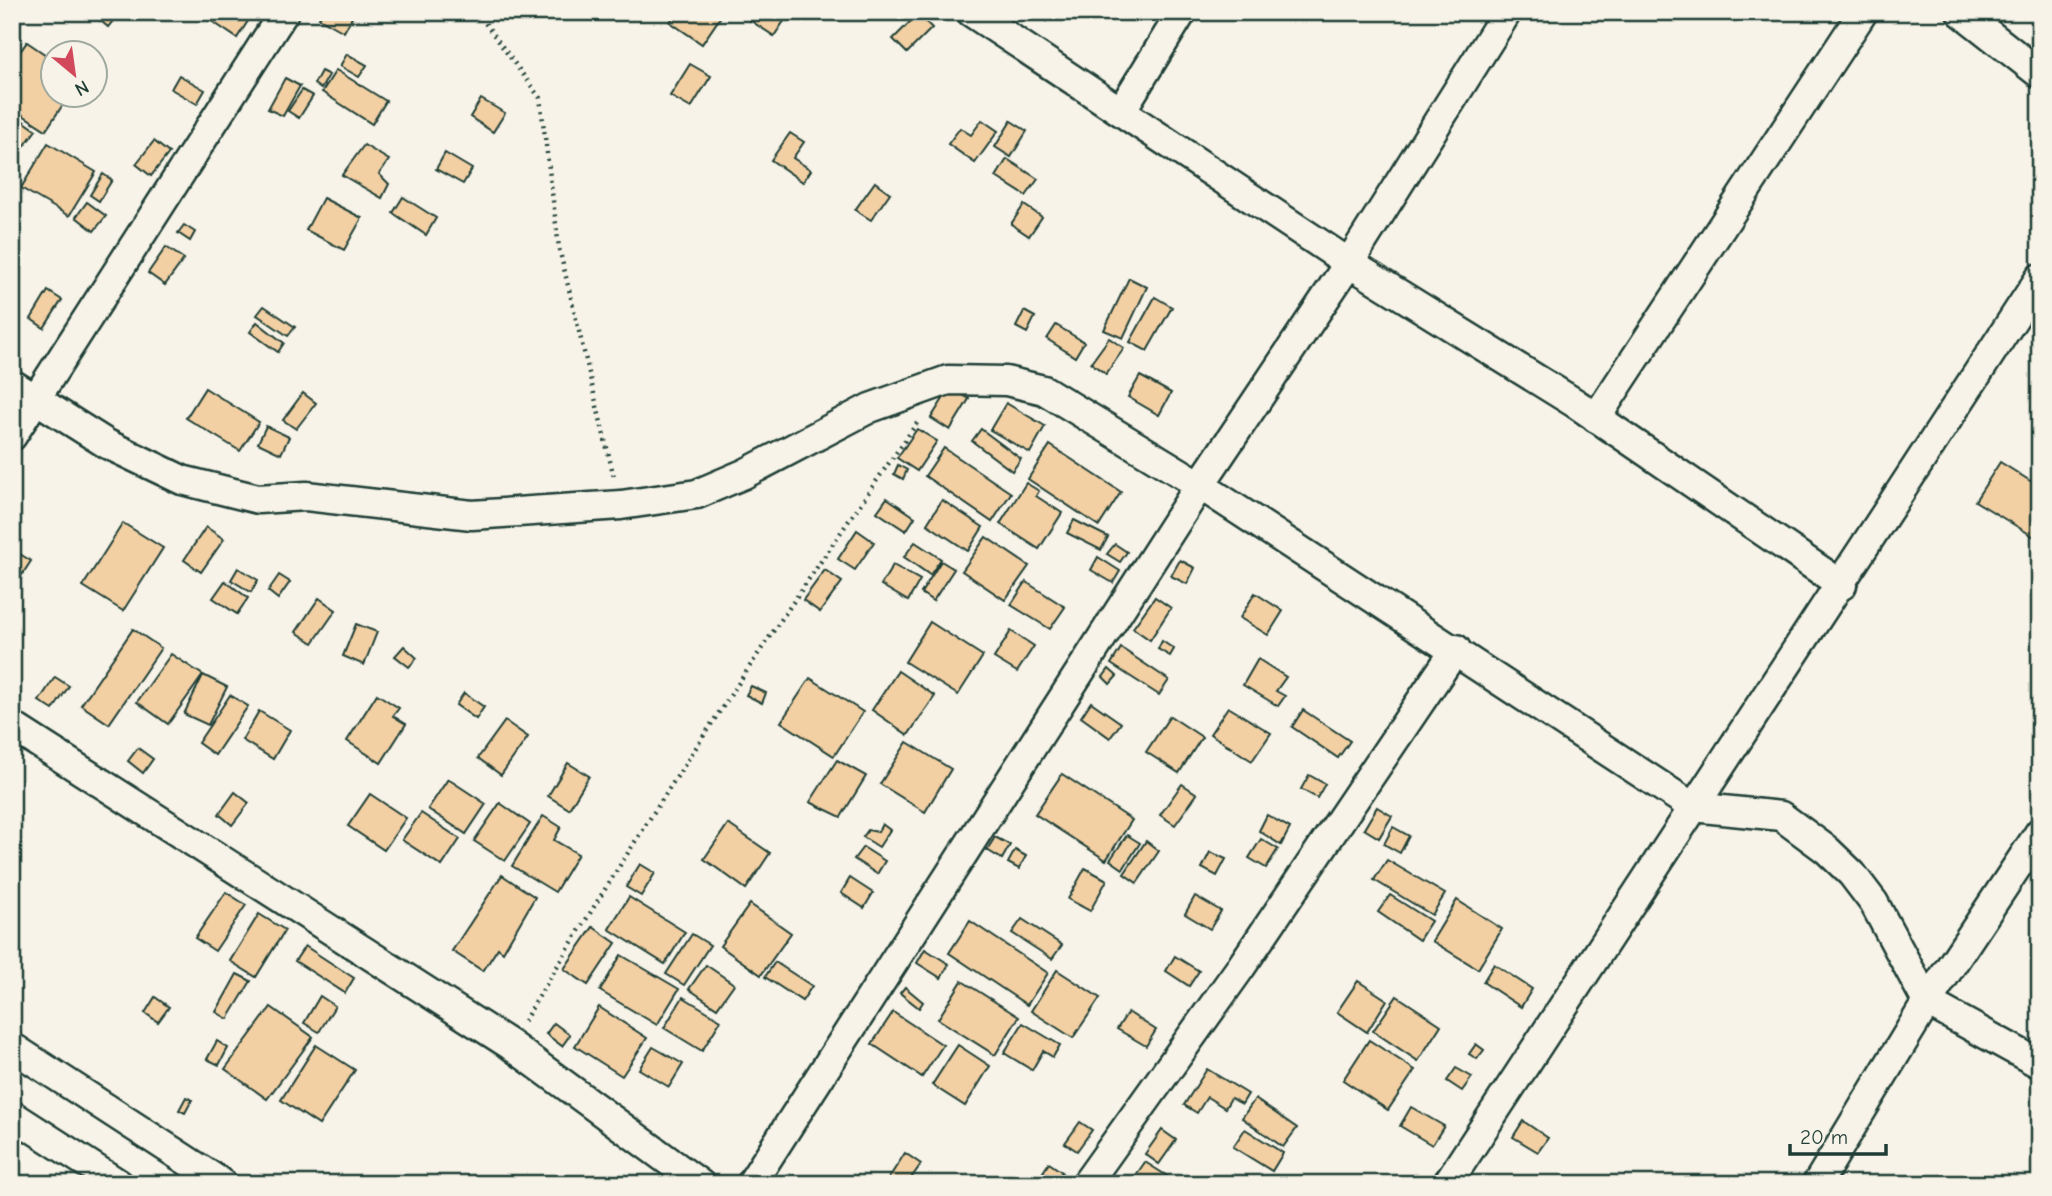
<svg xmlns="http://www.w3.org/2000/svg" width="2052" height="1196" font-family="'Comic Neue',sans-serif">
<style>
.building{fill:#f3d0a4;stroke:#1f3d34;stroke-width:2}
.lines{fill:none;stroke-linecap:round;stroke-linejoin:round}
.minor-casing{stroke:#1f3d34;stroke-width:33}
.path{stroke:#1f3d34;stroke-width:4.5;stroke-dasharray:2 5;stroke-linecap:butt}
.minor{stroke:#f7f3e8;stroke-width:28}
</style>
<rect width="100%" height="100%" fill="#f7f3e8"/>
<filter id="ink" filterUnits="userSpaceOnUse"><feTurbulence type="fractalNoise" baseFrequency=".0143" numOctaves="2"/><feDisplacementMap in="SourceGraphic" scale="14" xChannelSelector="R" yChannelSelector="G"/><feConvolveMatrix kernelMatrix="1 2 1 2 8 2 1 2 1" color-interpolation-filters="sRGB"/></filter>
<g filter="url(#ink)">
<g class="building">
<polygon points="90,12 120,12 108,27"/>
<polygon points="206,12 234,12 248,21 237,38 204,16"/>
<polygon points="323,12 355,12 344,32 319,18"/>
<polygon points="677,12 722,12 723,13 702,44 670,22"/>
<polygon points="752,12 790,12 774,36 748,19"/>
<polygon points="1032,12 1051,12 1046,21"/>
<polygon points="918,14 932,28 907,53 893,39"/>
<polygon points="27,42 52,59 52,94 70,94 46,130 12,108 12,63"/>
<polygon points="347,54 367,65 359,77 340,66"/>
<polygon points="690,64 711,76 691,108 670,96"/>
<polygon points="336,70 386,101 372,124 322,92"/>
<polygon points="321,71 329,75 321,89 314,84"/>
<polygon points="179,75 205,90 197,104 171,89"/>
<polygon points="285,78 300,86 283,116 268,109"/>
<polygon points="302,90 313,96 299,118 288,111"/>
<polygon points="481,99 505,113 493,132 470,117"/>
<polygon points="12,113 36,130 12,163"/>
<polygon points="982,120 998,131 975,163 948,144 960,128 971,135"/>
<polygon points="1011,121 1027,131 1011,157 995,147"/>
<polygon points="790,133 804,142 793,158 811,170 803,182 771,160"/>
<polygon points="154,141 169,153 151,176 136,164"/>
<polygon points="48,143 96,172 69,216 21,188"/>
<polygon points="364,145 389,160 379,174 389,184 382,198 342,175"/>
<polygon points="445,153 472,169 463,184 436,169"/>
<polygon points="1007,159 1038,179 1026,196 996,177"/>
<polygon points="103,174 112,180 99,201 90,195"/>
<polygon points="875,182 890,193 871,220 855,210"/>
<polygon points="403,197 436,218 426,235 393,213"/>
<polygon points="323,198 362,218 344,250 306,230"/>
<polygon points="87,202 106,216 94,231 76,217"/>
<polygon points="1024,205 1042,217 1029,236 1011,224"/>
<polygon points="184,225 195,232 190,241 178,233"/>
<polygon points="166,247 184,259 165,285 148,273"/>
<polygon points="1129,278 1147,287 1123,338 1104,330"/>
<polygon points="48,291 62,300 44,328 31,319"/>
<polygon points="1155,297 1172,307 1147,351 1130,342"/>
<polygon points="264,306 295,327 288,336 257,315"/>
<polygon points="1024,311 1035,317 1027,333 1016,327"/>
<polygon points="257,322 284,343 278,352 250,332"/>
<polygon points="1056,325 1084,342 1075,357 1047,339"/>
<polygon points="1109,338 1124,348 1106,374 1091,363"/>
<polygon points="1140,376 1171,393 1159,415 1128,397"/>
<polygon points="205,388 259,422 240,451 186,418"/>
<polygon points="950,388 969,399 950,430 931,418"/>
<polygon points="303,393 316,403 296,429 283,420"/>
<polygon points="1006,403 1045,426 1030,453 990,430"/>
<polygon points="266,426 289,437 281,454 258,443"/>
<polygon points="917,429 937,441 917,471 897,458"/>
<polygon points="981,429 1021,459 1012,471 972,441"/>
<polygon points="1050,445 1121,492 1099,526 1028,479"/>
<polygon points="944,448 1011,493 992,522 925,476"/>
<polygon points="2000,462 2040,487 2040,532 2036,538 1975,501"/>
<polygon points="898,465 907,470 903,479 894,474"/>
<polygon points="1026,483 1039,491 1036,496 1062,513 1039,549 1000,524"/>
<polygon points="887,498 915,517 906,531 877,512"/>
<polygon points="942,500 983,527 968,551 927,524"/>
<polygon points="1074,520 1108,537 1101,550 1067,533"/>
<polygon points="123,523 163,548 123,611 83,586"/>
<polygon points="206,527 224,539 201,572 184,560"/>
<polygon points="857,530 874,542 855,570 838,559"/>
<polygon points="986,537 1029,566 1005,600 962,571"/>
<polygon points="915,542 941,559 930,575 904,557"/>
<polygon points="1115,544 1127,552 1120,562 1107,554"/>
<polygon points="12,549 31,561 12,590"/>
<polygon points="1098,557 1120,571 1113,583 1091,570"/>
<polygon points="1180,560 1195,568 1187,584 1171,576"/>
<polygon points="941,561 954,569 933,601 921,593"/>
<polygon points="893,565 920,580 908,601 881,585"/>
<polygon points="238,568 258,580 251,592 231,580"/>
<polygon points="825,570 842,582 820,612 803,600"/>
<polygon points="279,575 290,582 278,599 268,591"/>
<polygon points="225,581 248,598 237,614 213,598"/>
<polygon points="1026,582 1065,607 1050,629 1011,605"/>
<polygon points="1255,593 1283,611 1268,635 1240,618"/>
<polygon points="1155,597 1171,608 1150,640 1133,628"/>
<polygon points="319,598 336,610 313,643 296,632"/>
<polygon points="930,622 983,656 958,695 905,662"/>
<polygon points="356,624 377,632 364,665 343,656"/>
<polygon points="133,629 161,648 109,724 81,705"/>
<polygon points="1011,631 1034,646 1017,672 994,658"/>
<polygon points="1162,641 1174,649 1170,656 1158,649"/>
<polygon points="404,646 417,658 409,667 395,656"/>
<polygon points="1121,648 1169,680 1159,695 1111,664"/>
<polygon points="171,654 203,675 168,724 137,702"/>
<polygon points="1258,659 1286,677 1276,691 1285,696 1278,706 1243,685"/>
<polygon points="1109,669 1117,676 1110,684 1103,677"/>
<polygon points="898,671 935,696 908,735 872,710"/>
<polygon points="203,675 227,687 208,725 184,714"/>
<polygon points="55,677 69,686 53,710 39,701"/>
<polygon points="810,678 863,712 834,756 781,722"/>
<polygon points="751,686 766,693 762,703 746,695"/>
<polygon points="464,693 484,707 476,719 456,705"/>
<polygon points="377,694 399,708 393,716 406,724 381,763 347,741"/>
<polygon points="230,695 248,706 215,755 198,743"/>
<polygon points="1091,702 1121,723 1110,738 1081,717"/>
<polygon points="1228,707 1271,733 1252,761 1210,734"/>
<polygon points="1303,710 1350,741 1338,758 1292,727"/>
<polygon points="259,711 290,730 273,759 242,740"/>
<polygon points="1170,716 1202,737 1179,773 1146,752"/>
<polygon points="505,721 528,737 501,775 478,758"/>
<polygon points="907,742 951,769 925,812 880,784"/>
<polygon points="138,748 153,759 143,773 128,761"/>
<polygon points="837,760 866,776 841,817 810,802"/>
<polygon points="568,763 589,776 569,809 548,796"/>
<polygon points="1062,774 1132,820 1106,860 1035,814"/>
<polygon points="1309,775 1325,784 1317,798 1301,789"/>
<polygon points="448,779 486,804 466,834 428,809"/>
<polygon points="1182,784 1197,794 1175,825 1160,815"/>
<polygon points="235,792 249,803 232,825 219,814"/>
<polygon points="370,794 406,818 384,850 348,826"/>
<polygon points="500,803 530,824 505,861 474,841"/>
<polygon points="1377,807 1392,816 1379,838 1364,829"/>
<polygon points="421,813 460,839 442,866 402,840"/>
<polygon points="1267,815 1290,828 1281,845 1259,831"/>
<polygon points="543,816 561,827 554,840 578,854 555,892 512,866"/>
<polygon points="728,824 770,853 746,889 704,859"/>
<polygon points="882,824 890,830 879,847 863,837 868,830 878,832"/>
<polygon points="1393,827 1409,836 1400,853 1384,844"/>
<polygon points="1127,835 1140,843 1123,869 1110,860"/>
<polygon points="995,837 1010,845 1002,859 987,850"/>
<polygon points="1261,839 1278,849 1266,868 1249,858"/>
<polygon points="1146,841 1159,851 1137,883 1124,874"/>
<polygon points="863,847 885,861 877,874 854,859"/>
<polygon points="1015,850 1026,856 1019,869 1008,863"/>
<polygon points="1210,852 1226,859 1217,876 1202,868"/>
<polygon points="1387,860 1445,894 1432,915 1374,880"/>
<polygon points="640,864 655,873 641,896 626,887"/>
<polygon points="1085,868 1107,880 1090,911 1068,899"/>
<polygon points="502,875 535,897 503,952 498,948 483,971 452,951"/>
<polygon points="850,878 873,893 864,908 841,893"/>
<polygon points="226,892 246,905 215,951 195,938"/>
<polygon points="1390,895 1431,921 1419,940 1378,912"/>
<polygon points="1195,896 1221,911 1210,929 1185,914"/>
<polygon points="629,897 685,932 665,964 609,929"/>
<polygon points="1457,900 1502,929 1478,969 1432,941"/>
<polygon points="750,904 791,933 761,975 720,946"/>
<polygon points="259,914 285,930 256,977 230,961"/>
<polygon points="1022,919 1062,945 1052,959 1012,933"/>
<polygon points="970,921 1048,973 1027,1005 949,953"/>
<polygon points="593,927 616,943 588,985 564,969"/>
<polygon points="692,934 710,945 684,985 666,974"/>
<polygon points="305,946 354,978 345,993 295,961"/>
<polygon points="925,949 949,964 941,978 917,963"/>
<polygon points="621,955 679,989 657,1025 600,991"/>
<polygon points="1175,956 1199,971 1189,986 1166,971"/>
<polygon points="775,962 812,986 802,1001 765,977"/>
<polygon points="1494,964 1532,989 1521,1007 1483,982"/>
<polygon points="706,965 734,984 717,1008 689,989"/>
<polygon points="1057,970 1100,998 1073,1038 1031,1011"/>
<polygon points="237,974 251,981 228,1019 216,1012"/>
<polygon points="962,981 1019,1017 995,1055 938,1019"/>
<polygon points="1358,981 1387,1000 1367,1032 1337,1012"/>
<polygon points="905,987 923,1002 919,1008 900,993"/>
<polygon points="320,996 335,1006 319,1032 304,1023"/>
<polygon points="1397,996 1441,1025 1418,1061 1373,1031"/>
<polygon points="155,997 169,1007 158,1022 145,1013"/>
<polygon points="683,997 721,1020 702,1051 664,1028"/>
<polygon points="271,1007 313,1037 267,1099 225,1069"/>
<polygon points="599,1007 647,1038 622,1076 575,1046"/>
<polygon points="893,1012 943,1045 922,1077 872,1044"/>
<polygon points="1128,1012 1156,1030 1146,1046 1117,1029"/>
<polygon points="554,1023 570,1035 562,1046 546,1034"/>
<polygon points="1023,1023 1060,1045 1053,1057 1043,1051 1032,1070 1004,1053"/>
<polygon points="1369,1040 1415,1070 1388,1110 1343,1080"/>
<polygon points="217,1041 228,1048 219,1065 207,1059"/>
<polygon points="1476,1044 1484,1050 1477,1059 1469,1054"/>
<polygon points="316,1045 355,1070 319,1125 281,1100"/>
<polygon points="958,1045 990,1066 965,1106 932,1085"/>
<polygon points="653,1047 683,1064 669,1087 639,1069"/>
<polygon points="1456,1068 1472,1077 1462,1091 1447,1081"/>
<polygon points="1207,1069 1248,1094 1242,1104 1231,1098 1225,1108 1207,1097 1197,1113 1184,1105"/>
<polygon points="186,1097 192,1100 185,1113 179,1110"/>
<polygon points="1255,1099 1297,1128 1283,1147 1242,1118"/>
<polygon points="1411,1107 1444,1126 1432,1145 1400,1126"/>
<polygon points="1523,1121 1548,1138 1538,1152 1513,1137"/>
<polygon points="1080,1122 1092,1130 1077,1151 1065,1143"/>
<polygon points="1245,1129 1283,1153 1272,1171 1233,1147"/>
<polygon points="1162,1130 1176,1140 1159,1164 1145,1154"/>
<polygon points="905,1153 921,1164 907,1184 885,1184"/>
<polygon points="1145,1162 1172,1179 1169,1184 1142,1184 1134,1178"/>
<polygon points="1049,1163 1062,1172 1055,1181 1043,1172"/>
<polygon points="1974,1174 1993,1184 1968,1184"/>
<polygon points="794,1176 806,1184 789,1184"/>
</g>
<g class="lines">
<g class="minor-casing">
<g id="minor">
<polyline points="971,12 1349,263 1575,403 1842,585"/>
<polyline points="1961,12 2040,74"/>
<polyline points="1121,111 1182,12"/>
<polyline points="12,384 107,444 182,480 258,499 306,496 472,515 621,505 697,494 744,474 870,408 948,380 1006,381 1044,390 1200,485 1693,807 1781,816 1827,850 1852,874 1874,903 1927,1002 2040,1064"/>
<polyline points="1596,418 1863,12"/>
<polyline points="12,436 284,12"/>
<polyline points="12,726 509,1044 700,1184"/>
<polyline points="12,1047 223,1184"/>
<polyline points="12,1115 119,1184"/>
<polyline points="751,1184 1200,485 1349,263 1507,12"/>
<polyline points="1086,1184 1241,967 1456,649"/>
<polyline points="1447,1184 2040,278"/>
<polyline points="1817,1184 1927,1002 2040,832"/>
</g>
</g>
<g class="path">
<polyline points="477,12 540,98 559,248 614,477"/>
<path d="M524,1021C647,816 780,618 917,423"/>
</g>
<use href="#minor" class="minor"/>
</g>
</g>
<rect width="2052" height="1196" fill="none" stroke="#f7f3e8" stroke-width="42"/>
<rect x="21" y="21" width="2010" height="1154" fill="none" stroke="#1f3d34" stroke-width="2.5" filter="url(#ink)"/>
<g transform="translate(74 74) rotate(151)"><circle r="33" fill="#f7f3e8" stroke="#a1aaa0" stroke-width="2"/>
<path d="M0-5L12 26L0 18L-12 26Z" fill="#d1495b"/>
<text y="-10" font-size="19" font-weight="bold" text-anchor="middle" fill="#1f3d34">N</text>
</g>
<path d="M1790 1144v10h96v-10" fill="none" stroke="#1f3d34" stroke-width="3.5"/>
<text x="1800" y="1144" font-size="21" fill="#1f3d34" stroke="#f7f3e8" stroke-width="5" paint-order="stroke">20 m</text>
</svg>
